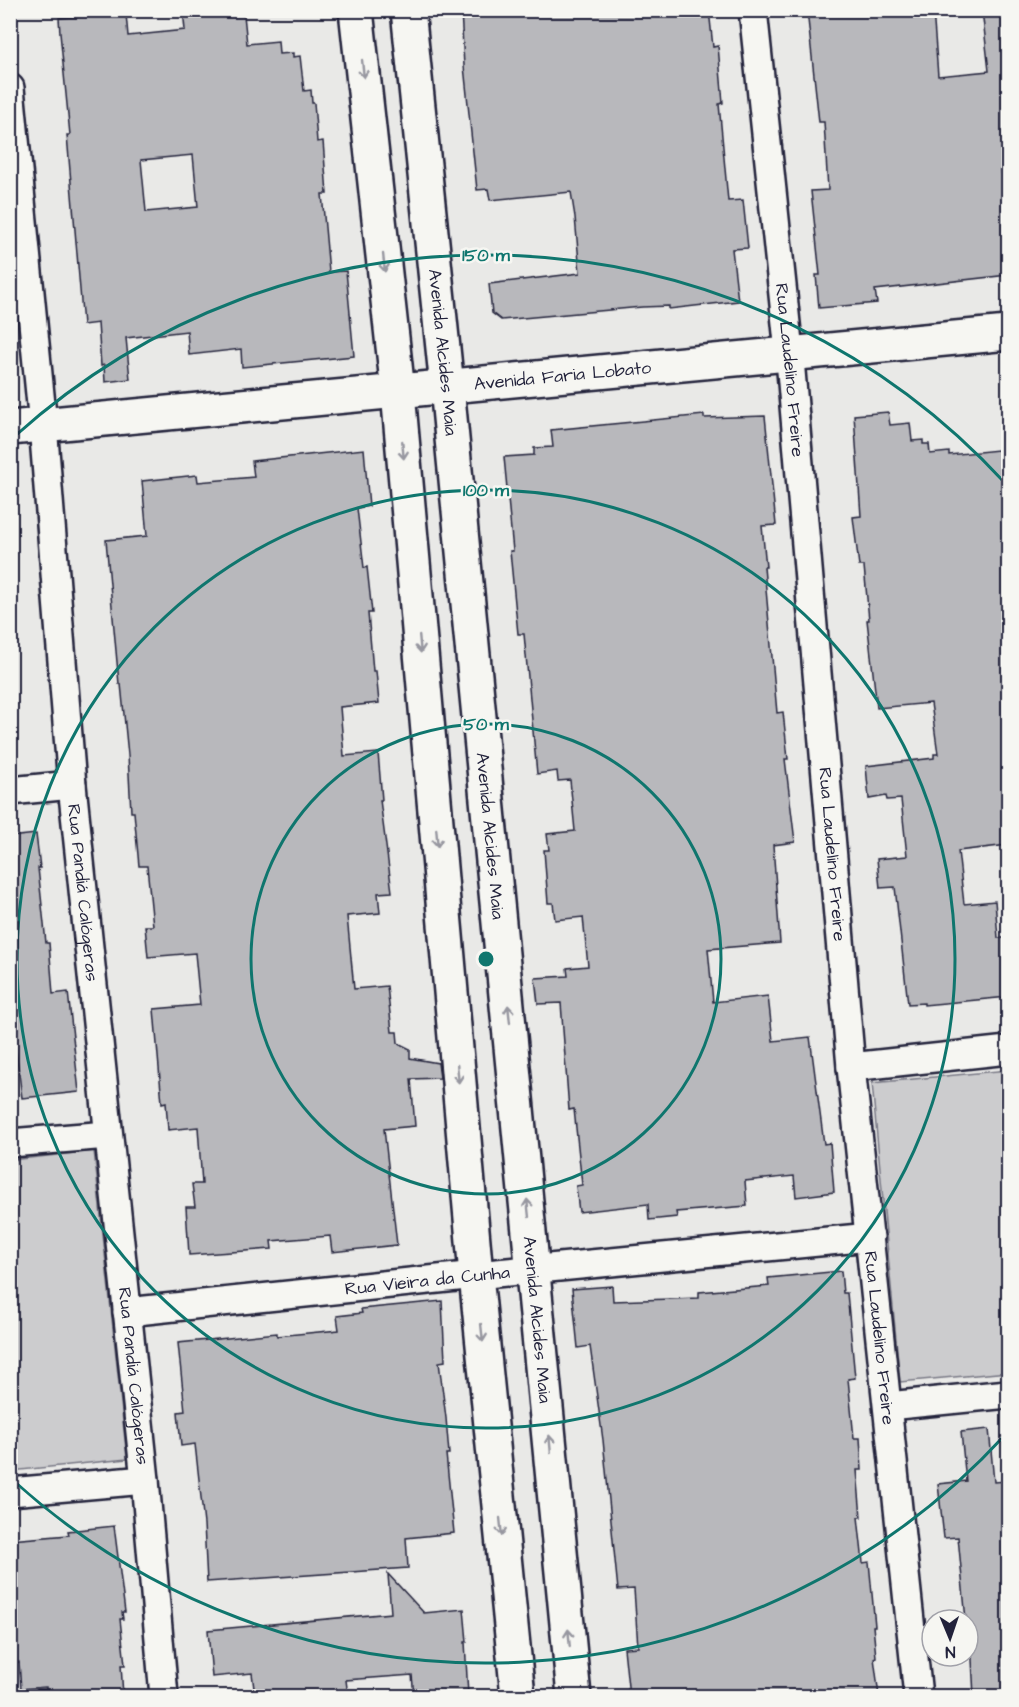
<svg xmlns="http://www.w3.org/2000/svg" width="1019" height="1707" font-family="'Architects Daughter',sans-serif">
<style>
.green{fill:#ccccce;stroke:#777784;stroke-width:1.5}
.building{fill:#b8b8bc;stroke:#22223b;stroke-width:1.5;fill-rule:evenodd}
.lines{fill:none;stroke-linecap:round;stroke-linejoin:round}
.street-casing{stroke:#22223b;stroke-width:32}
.secondary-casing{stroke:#22223b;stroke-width:38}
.street{stroke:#f6f6f2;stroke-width:27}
.secondary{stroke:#f6f6f2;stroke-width:33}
.oneway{stroke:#9797a0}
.ring{fill:none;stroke:#0f766e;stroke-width:3}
.labels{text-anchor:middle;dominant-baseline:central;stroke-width:5;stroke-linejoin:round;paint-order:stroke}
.street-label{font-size:18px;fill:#22223b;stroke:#f6f6f2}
.centre{fill:#0f766e;stroke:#f6f6f2;stroke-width:3}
.ring-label{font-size:18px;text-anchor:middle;font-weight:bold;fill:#0f766e;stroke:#f6f6f2;stroke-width:5;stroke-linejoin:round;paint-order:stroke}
</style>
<rect width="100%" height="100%" fill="#e9e9e7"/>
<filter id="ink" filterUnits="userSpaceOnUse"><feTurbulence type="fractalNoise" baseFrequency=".0167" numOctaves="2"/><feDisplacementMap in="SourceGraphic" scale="12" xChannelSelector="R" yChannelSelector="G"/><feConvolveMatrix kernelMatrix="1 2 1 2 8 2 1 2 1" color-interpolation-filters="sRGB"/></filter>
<g filter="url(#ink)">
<g class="green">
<polygon points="1008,1070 1008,1372 900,1382 872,1083"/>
<polygon points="94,1151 127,1459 11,1471 11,1160"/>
</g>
<g class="building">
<path d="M86,10H118V15L126,14L128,36L185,30L183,10H223L224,16L244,15L247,44L278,41L279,54L293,53V57L300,56L304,91L311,90L312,103H314L317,142L323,141L327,194H322L329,272L346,271L354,356L242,367L241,349L189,355L187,331L126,338L130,379L105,382L104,365L101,366L98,323L83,325L67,135H70L60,33L59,18L87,16ZM193,155L198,207L146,212L141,160Z"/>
<polygon points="461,10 709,10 713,47 718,46 723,103 719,104 728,201 743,200 748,248 732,249 738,301 669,309 669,306 642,307 501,320 492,313 489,284 580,273 575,217 571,192 490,200 488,189 477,190 464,66"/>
<polygon points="807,10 883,10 884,16 933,10 938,76 989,71 982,10 1008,10 1008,168 1001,168 1006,219 1008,219 1008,275 875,290 877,303 819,308 816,275 820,275 811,191 828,190 824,122 819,122"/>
<polygon points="888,412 890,425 910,423 912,441 923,440 923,444 929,444 930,454 949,452 949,455 1008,449 1008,845 958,851 964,904 995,901 998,938 1008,938 1008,997 924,1005 924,1003 908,1004 895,887 880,888 877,859 907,856 901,799 887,800 886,796 869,799 866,766 934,758 934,754 938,754 931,703 877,708 867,620 869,620 864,566 859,566 853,517 861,516 854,415"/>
<polygon points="704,415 704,418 765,416 776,525 762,526 766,567 764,567 777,713 783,712 788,759 785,759 795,842 773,845 780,943 708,949 713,1002 768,996 773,1041 810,1037 824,1144 830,1143 834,1192 796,1197 794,1176 745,1181 747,1206 676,1212 677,1217 649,1220 648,1204 579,1212 576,1186 582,1185 574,1109 569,1110 561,1003 538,1004 535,978 568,976 567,968 588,966 583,917 555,920 553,903 548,903 544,850 549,850 547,834 575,831 570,780 558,781 557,771 537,774 524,634 518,634 510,551 513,551 504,457 534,455 534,448 553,447 551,430"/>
<polygon points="364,449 369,506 357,508 364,568 367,567 372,613 368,613 373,671 376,671 379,703 340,707 344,756 378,753 382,800 380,800 392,892 378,893 380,913 347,916 354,989 387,986 392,1032 397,1032 398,1043 410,1049 410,1058 438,1063 440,1078 411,1079 415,1126 384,1129 397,1245 332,1252 330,1236 271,1241 272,1249 189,1255 186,1207 195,1207 192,1184 202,1184 198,1127 168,1130 166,1102 162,1103 154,1009 200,1005 195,953 148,957 145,926 153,926 147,866 139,866 134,812 131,812 128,755 121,684 119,684 106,540 147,536 142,481 197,475 198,482 254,477 252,461"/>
<polygon points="36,834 40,868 38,868 46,943 49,943 53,994 68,992 79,1092 22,1098 13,1025 10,1025 10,837"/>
<polygon points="841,1271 843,1293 847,1293 855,1378 848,1379 854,1438 860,1438 862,1470 857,1470 861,1517 858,1517 863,1563 869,1562 875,1626 873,1626 876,1657 874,1658 879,1696 629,1696 624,1648 638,1647 634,1589 618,1590 603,1440 590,1346 578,1348 572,1289 612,1286 613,1301 699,1298 699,1292 769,1286 768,1278"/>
<polygon points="442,1301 445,1361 439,1362 446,1418 449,1454 446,1454 454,1533 406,1538 408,1568 207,1582 204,1524 195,1444 181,1446 178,1412 185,1411 178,1343 277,1333 277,1336 339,1330 337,1316 362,1313 361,1309"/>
<polygon points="989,1429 994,1482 1008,1481 1008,1696 974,1696 971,1641 968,1641 968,1620 966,1620 958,1537 944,1538 938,1484 966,1481 961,1432"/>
<polygon points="114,1526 125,1612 122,1612 123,1619 120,1619 125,1665 121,1665 123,1696 46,1696 46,1687 21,1689 19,1662 10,1663 10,1540 69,1535 68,1531"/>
<polygon points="388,1574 424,1613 464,1609 467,1642 465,1642 468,1695 414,1696 412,1675 346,1680 348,1696 255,1696 252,1673 212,1677 208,1630 391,1613"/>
</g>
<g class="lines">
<g class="street-casing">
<g id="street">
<path id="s1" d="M753,10L791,371L851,1067L918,1696"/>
<path id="s2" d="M10,88L43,425L72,785L145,1480L164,1696"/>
<polyline points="10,791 72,785"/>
<polyline points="851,1067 1008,1050"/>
<polyline points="10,1143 108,1135"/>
<path id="s3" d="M127,1312L476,1275L870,1237"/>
<polyline points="888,1406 1008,1394"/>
<polyline points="10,1492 145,1480"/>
</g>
</g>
<g class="secondary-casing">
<g id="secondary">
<polyline points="356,10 398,392 476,1275 518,1696"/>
<path id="s4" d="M408,10L447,387L574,1696"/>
<path id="s5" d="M10,428L1008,333"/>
</g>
</g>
<use href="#street" class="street"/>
<use href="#secondary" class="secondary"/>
</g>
<defs><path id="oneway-shaft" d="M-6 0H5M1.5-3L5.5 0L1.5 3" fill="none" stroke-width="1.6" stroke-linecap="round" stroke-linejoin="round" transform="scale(1.5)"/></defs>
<g class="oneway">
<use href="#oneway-shaft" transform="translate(363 69) rotate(84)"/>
<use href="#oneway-shaft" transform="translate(384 263) rotate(84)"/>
<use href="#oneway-shaft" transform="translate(403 450) rotate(85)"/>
<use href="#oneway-shaft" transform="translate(420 644) rotate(85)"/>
<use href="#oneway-shaft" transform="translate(437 838) rotate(85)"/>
<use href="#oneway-shaft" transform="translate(509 1014) rotate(-96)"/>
<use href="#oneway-shaft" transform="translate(458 1074) rotate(85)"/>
<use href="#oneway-shaft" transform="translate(528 1208) rotate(-96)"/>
<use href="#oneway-shaft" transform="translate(482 1333) rotate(84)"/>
<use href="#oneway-shaft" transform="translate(550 1444) rotate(-95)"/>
<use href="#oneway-shaft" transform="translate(501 1527) rotate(84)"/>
<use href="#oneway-shaft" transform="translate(569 1638) rotate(-95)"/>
</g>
</g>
<g class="ring">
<circle cx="486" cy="959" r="235"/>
<circle cx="486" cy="959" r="469"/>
<path d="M1005 1435A704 704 0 0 1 15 1482M15 436A704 704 0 0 1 1005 483"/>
</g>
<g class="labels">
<g class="street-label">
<text stroke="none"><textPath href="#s4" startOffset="344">Avenida Alcides Maia</textPath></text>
<text stroke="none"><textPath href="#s1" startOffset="362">Rua Laudelino Freire</textPath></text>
<text stroke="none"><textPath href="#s5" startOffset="555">Avenida Faria Lobato</textPath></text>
<text stroke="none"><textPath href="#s4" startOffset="830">Avenida Alcides Maia</textPath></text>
<text stroke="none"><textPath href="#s1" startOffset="848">Rua Laudelino Freire</textPath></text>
<text stroke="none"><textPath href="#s2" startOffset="808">Rua Pandiá Calógeras</textPath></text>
<text stroke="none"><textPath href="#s3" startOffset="302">Rua Vieira da Cunha</textPath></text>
<text stroke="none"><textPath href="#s4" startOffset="1316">Avenida Alcides Maia</textPath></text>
<text stroke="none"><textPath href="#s1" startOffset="1334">Rua Laudelino Freire</textPath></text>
<text stroke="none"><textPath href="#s2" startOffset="1294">Rua Pandiá Calógeras</textPath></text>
</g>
</g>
<circle cx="486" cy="959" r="9" class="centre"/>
<g class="ring-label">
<text x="486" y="261">150 m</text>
<text x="486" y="496">100 m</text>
<text x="486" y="730">50 m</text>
</g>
<rect width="1019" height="1707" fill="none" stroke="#f6f6f2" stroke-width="36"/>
<rect x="18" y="18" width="983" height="1671" fill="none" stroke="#22223b" stroke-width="2" filter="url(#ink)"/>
<g transform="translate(950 1638) rotate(178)"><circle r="28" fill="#f6f6f2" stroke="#a1a1a9" stroke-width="1.5"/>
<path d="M0-4.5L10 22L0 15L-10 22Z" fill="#22223b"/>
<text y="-9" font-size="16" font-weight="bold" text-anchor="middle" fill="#22223b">N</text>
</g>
</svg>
